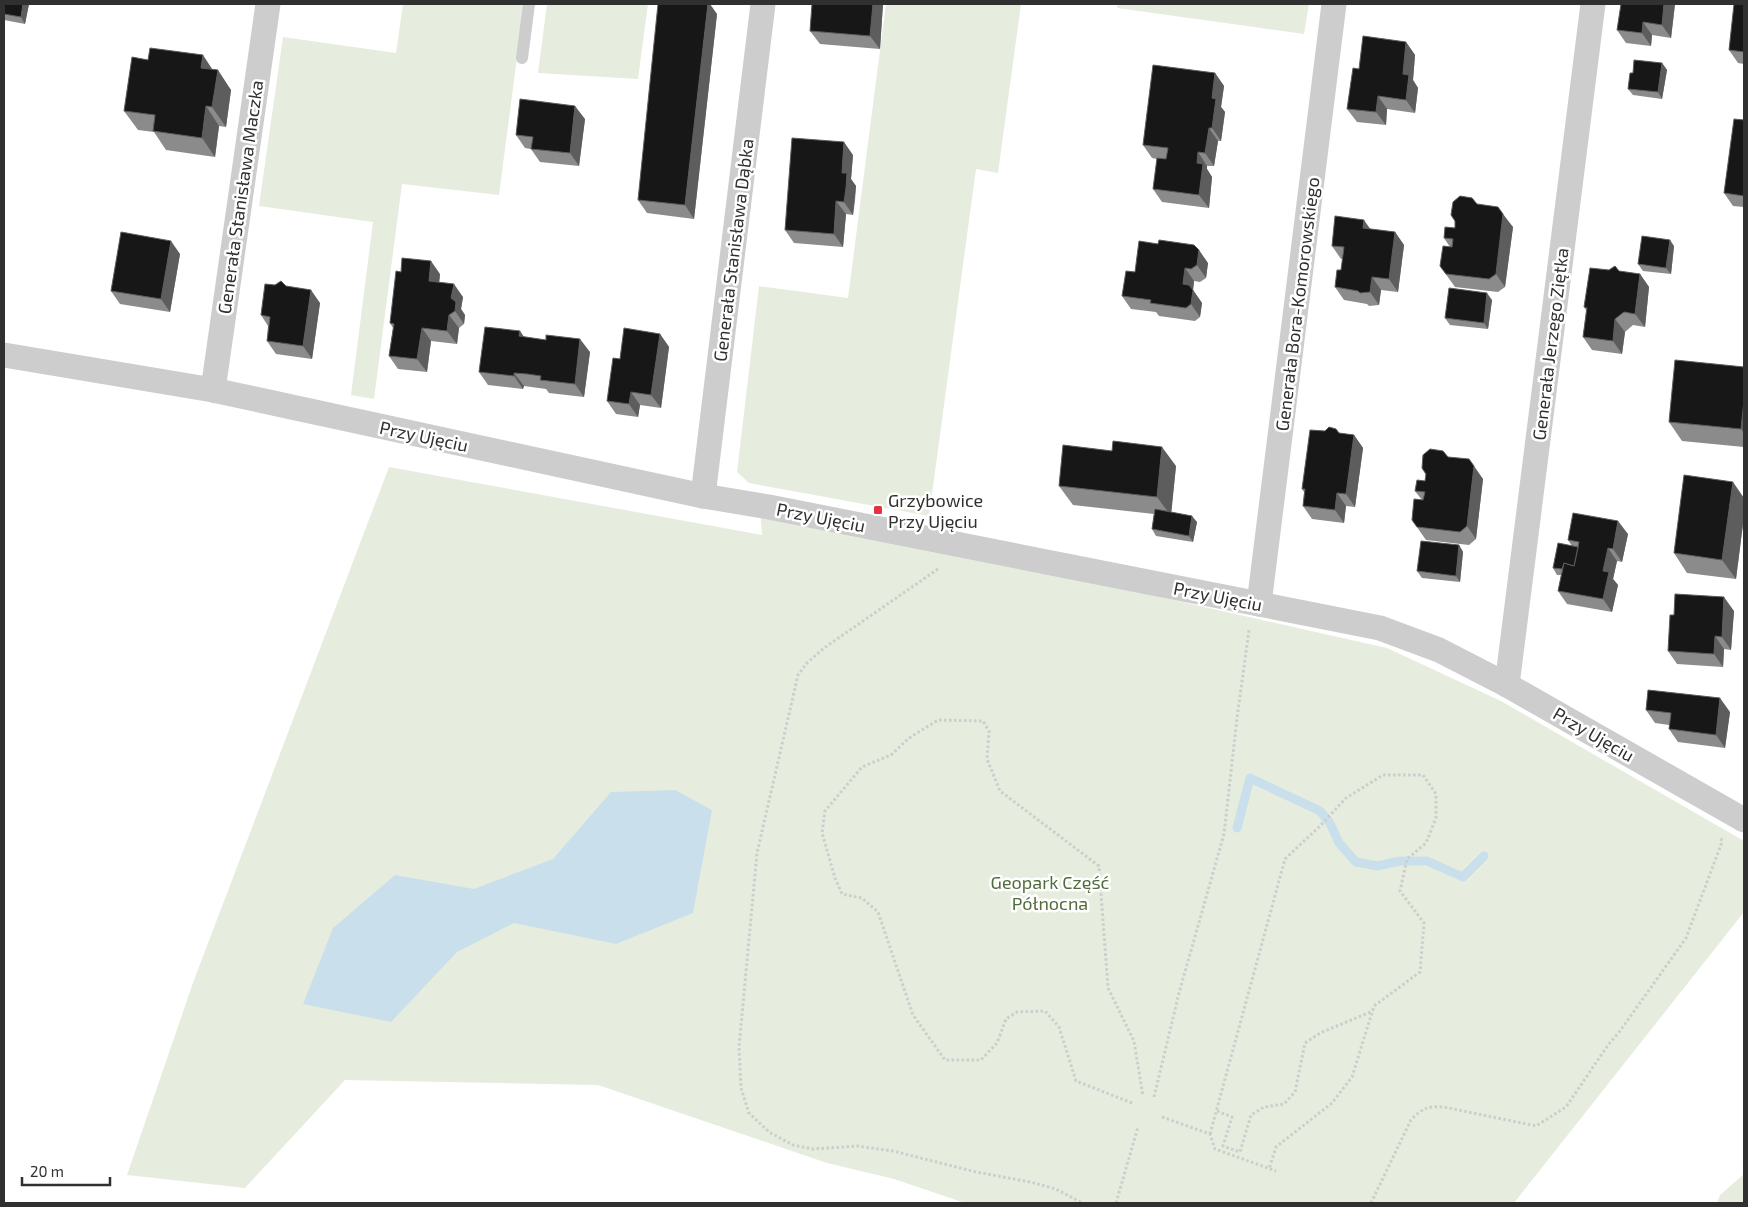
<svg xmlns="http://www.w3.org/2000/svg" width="1748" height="1207" font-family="'Exo 2',sans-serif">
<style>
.green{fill:#e6edde}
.water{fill:#cadfec}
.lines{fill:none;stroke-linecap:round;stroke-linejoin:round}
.stream{stroke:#cadfec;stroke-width:9}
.path{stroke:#cdcdcd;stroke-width:3;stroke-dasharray:2.5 2.5;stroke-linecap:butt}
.service{stroke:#cdcdcd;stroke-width:12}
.minor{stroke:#cdcdcd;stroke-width:25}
.wall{fill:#8b8b8b}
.shaded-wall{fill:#5d5d5d}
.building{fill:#171717;stroke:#5d5d5d}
.poi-dot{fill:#e5333e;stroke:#fff;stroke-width:2}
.labels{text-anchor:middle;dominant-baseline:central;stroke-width:5;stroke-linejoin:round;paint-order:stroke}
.street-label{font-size:18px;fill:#303030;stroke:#fff}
.poi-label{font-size:18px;fill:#303030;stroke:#fff;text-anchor:start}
.park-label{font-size:18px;fill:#526c3d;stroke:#fff}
</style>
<rect width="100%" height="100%" fill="#fff"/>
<g class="green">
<polygon points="403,4 524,4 499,195 402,184 374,399 351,395 373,222 259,206 283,37 396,53"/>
<polygon points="547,4 648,4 638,79 538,73"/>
<polygon points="886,4 1021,4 998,173 976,169 929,516 749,483 737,472 759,286 848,298"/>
<polygon points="1118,4 1309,4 1304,34 1117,8"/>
<polygon points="389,467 762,535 760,507 1387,648 1501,701 1744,841 1744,912 1514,1203 965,1203 894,1179 827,1163 598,1085 345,1080 245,1188 127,1175 194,980"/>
<polygon points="1744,1174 1744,1203 1717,1203 1720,1195"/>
</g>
<polygon class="water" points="675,790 712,810 693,913 616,944 514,923 457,952 391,1022 303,1004 333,928 395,875 474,889 553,859 611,792"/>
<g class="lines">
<polyline class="stream" points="1237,828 1250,778 1320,811 1330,823 1339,843 1356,862 1377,866 1400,861 1427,861 1463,877 1484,856"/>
<g class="path">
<polyline points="938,569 824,648 807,663 798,675 757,853 739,1047 741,1088 749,1113 769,1132 793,1145 813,1149 857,1146 893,1151 976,1172 1030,1182 1056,1189 1082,1203"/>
<polyline points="1154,1097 1179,993 1224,834 1237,718 1249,630"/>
<polyline points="1132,1103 1076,1081 1059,1027 1045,1011 1017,1012 1006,1019 997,1043 981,1060 945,1060 913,1015 878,912 862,898 842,894 835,878 822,833 825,811 862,767 891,755 909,738 938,720 983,721 989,731 987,759 1000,791 1099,866 1108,988 1134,1041 1143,1096"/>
<polyline points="1217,1111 1232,1117 1223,1146 1240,1152 1251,1115 1264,1107 1284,1104 1295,1092 1305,1043 1320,1033 1373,1011"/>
<polyline points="1162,1117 1210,1134 1215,1149 1276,1171"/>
<polyline points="1210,1134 1285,859 1320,826 1346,798 1383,775 1423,775 1436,794 1436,818 1426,843 1407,859 1400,891 1424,923 1420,972 1374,1006 1352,1077 1332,1103 1276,1147 1269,1169"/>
<polyline points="1116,1203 1138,1127"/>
<path d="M1371,1203L1411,1120C1422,1108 1428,1106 1444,1107L1536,1126L1566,1107L1608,1045L1620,1031L1686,938L1722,842L1721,838"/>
</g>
<polyline class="service" points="522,58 529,4"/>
<g class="minor">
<polyline points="4,355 213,390 703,496 769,507 1380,628 1439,650 1507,685 1744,820"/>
<polyline points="213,390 268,4"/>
<polyline points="703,496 763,4"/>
<polyline points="1259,604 1334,4"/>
<polyline points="1507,685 1593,4"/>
</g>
</g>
<g class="wall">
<polygon points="4,4 29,4 25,24 4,20"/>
<polygon points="883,4 880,49 820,44 810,31"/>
<polygon points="1675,4 1671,38 1652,35 1651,46 1626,43 1617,30"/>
<polygon points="1744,4 1744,64 1738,63 1729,50"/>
<polygon points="717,14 694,219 647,213 638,200"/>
<polygon points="1406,42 1415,55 1413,80 1418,88 1415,113 1387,109 1386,125 1357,122 1347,109 1359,69"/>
<polygon points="1662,63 1667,70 1662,99 1633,95 1628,89 1633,73"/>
<polygon points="213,70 231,90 226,127 219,126 215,157 166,150 154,132 138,130 124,111"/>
<polygon points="1215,73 1224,86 1221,107 1225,112 1221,141 1218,141 1214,166 1207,166 1207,169 1212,177 1209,208 1162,202 1153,189 1157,159 1152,158 1143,145"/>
<polygon points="585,119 579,166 540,162 531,149 525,148 516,135"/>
<polygon points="1744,120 1744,207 1733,206 1724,193"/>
<polygon points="853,155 851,179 856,186 855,201 853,215 846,214 843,247 794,243 785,230"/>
<polygon points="1477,204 1513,227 1505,287 1498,292 1455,287 1440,266 1450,247 1444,238"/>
<polygon points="1370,229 1395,232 1404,245 1398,292 1381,290 1379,305 1369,306 1367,304 1344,300 1335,287 1341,270 1343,259 1341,259 1332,246"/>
<polygon points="1674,246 1671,274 1643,271 1638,264"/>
<polygon points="180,254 170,312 120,304 111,291"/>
<polygon points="1208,263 1206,278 1200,282 1194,281 1193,290 1202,303 1200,317 1195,321 1159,316 1156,312 1131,309 1122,296 1135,272"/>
<polygon points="1619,271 1640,274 1649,287 1645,327 1633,325 1625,332 1622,354 1592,350 1583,337 1586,310 1584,307"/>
<polygon points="440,274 439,283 463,297 461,309 465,315 464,324 459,328 457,344 431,341 427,372 398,369 389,356 393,328 390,323"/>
<polygon points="286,286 320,303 312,359 276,354 267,341 268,326 261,315"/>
<polygon points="1492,300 1488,329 1450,325 1445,318"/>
<polygon points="660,334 669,347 661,408 640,405 638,417 616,414 607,401 620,359"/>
<polygon points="524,337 590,352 584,397 549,393 546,389 524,386 523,389 488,385 479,372"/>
<polygon points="1744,367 1744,447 1682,441 1669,422"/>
<polygon points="1325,431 1354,435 1363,448 1355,507 1346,506 1344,523 1312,519 1303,506 1304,492 1302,489"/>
<polygon points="1448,457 1483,479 1476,539 1469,545 1426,540 1412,520 1422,500 1415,491 1425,481 1426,475 1422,468"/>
<polygon points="1176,466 1171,512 1197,522 1193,542 1156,536 1152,529 1154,514 1073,505 1059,486"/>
<polygon points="1744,498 1744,516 1736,579 1687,573 1674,553"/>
<polygon points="1628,534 1622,562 1617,561 1613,579 1618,585 1612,612 1567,604 1558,591 1561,575 1557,575 1553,568 1572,546 1568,540"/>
<polygon points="1459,545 1463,552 1460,582 1422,578 1417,571"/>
<polygon points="1734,611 1731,650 1724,649 1723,667 1677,664 1668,651 1674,615"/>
<polygon points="1646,710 1730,712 1725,748 1678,742 1669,729 1669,725 1655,723"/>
</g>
<g class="shaded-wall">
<polygon points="23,4 29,4 25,24 21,17"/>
<polygon points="708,4 710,4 717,14 694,219 685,205"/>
<polygon points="873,4 883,4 880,49 870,36"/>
<polygon points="1664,4 1675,4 1671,38 1662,25"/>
<polygon points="1643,22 1652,35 1651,46 1642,33"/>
<polygon points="1406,42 1415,55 1413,80 1418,88 1415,113 1406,100 1403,74"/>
<polygon points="203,55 216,75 201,68"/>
<polygon points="1662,63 1667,70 1662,99 1658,92"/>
<polygon points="218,70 231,90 226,127 212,107"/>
<polygon points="1215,73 1224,86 1221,107 1225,112 1221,141 1212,128 1212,98"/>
<polygon points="1378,96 1387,109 1386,125 1376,112"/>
<polygon points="206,106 219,126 215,157 202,138"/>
<polygon points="575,106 585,119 579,166 570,153"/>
<polygon points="1209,128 1218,141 1214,166 1205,153"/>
<polygon points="844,142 853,155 851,179 856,186 853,215 844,202 842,173"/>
<polygon points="1198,152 1207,166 1207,169 1212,177 1209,208 1199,195 1197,163"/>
<polygon points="836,201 846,214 843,247 834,234"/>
<polygon points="1503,214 1513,227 1505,287 1496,274"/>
<polygon points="1364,220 1373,233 1363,228"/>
<polygon points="1395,232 1404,245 1398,292 1389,279"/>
<polygon points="1670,240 1674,246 1671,274 1666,268"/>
<polygon points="171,241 180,254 170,312 161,299"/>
<polygon points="1199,250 1208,263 1206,278 1197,265"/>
<polygon points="431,261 440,274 438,294 429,281"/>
<polygon points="1185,268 1194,281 1193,290 1202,303 1200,317 1191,304 1183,284"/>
<polygon points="1640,274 1649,287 1645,327 1635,314"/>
<polygon points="1372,277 1381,290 1379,305 1370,292"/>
<polygon points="454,284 463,297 461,309 465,315 464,324 455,311 451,298"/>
<polygon points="311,290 320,303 312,359 303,346"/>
<polygon points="1487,293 1492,300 1488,329 1484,323"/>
<polygon points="449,315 459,328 457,344 447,331"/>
<polygon points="1615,319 1625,332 1622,354 1613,341"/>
<polygon points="422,328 431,341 427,372 417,359"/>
<polygon points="520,331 529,344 519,336"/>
<polygon points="660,334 669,347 661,408 651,395"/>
<polygon points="580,339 590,352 584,397 575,384"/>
<polygon points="514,373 524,386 523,389 514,376"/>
<polygon points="631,392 640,405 638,417 629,404"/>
<polygon points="1744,400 1744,433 1741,429"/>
<polygon points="1354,435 1363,448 1355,507 1346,494"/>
<polygon points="1162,447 1176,466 1171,516 1157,497"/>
<polygon points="1474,466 1483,479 1476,539 1467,526"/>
<polygon points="1733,482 1744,498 1744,516 1736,579 1722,560"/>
<polygon points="1337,493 1346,506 1344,523 1335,510"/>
<polygon points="1192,516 1197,522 1193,542 1189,536"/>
<polygon points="1618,521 1628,534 1622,562 1613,549"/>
<polygon points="1459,545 1463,552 1460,582 1456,576"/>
<polygon points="1608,548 1617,561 1613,579 1618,585 1612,612 1603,599 1603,571"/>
<polygon points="1724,597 1734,611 1731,650 1722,637"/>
<polygon points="1715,636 1724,649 1723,667 1714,654"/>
<polygon points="1720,698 1730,712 1725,748 1716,735"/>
</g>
<g class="building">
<polygon points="4,4 23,4 21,17 4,14"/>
<polygon points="658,4 708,4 685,205 638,200"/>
<polygon points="812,4 873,4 870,36 810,31"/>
<polygon points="1621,4 1664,4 1662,25 1643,22 1642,33 1617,30"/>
<polygon points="1734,4 1744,4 1744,52 1729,50"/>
<polygon points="1363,36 1406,42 1403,74 1409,75 1406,100 1378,96 1376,112 1347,109 1353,68 1359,69"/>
<polygon points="150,48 203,55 201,68 218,70 212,107 206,106 202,138 153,131 155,115 124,111 132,57 148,60"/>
<polygon points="1634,60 1662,63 1658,92 1628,89 1630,73 1633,73"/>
<polygon points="1153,65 1215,73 1212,98 1216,99 1212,128 1209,128 1205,153 1198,152 1197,163 1203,164 1199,195 1153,189 1157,158 1166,159 1168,148 1143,145"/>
<polygon points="520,99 575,106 570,153 531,149 533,137 516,135"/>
<polygon points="1734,119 1744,120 1744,196 1724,193"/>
<polygon points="792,138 844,142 842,173 847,173 846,188 844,202 836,201 834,234 785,230"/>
<polygon points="1460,196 1472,198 1477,204 1498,207 1503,214 1496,274 1489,279 1446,274 1440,266 1443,246 1452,247 1453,239 1444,238 1445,227 1455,228 1455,221 1451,215 1453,202"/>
<polygon points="1335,216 1364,220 1363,228 1395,232 1389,279 1372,277 1370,292 1360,293 1358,291 1335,287 1337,270 1341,270 1344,247 1332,246"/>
<polygon points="121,232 171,241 161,299 111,291"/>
<polygon points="1642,236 1670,240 1666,268 1638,264"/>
<polygon points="1159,240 1194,245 1199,250 1197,265 1191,269 1185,268 1183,284 1189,285 1193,290 1191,304 1186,308 1150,303 1151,300 1122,296 1126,271 1135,272 1139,241 1158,244"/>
<polygon points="402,258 431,261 429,281 454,284 451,298 456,302 455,311 449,315 447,331 422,328 417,359 389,356 394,324 390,323 396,271 401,272"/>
<polygon points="1615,266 1619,271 1640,274 1635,314 1624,312 1615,319 1613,341 1583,337 1587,308 1584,307 1590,268 1609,270"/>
<polygon points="281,281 286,286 311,290 303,346 267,341 270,317 261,315 265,284 275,285"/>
<polygon points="1449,288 1487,293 1484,323 1445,318"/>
<polygon points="485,327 520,331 519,336 546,340 546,335 580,339 575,384 540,380 541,376 527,374 514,373 514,376 479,372"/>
<polygon points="624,328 660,334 651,395 631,392 629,404 607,401 613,358 620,359"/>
<polygon points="1675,360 1744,367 1744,400 1741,429 1669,422"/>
<polygon points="1329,427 1336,429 1339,433 1354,435 1346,494 1337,493 1335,510 1303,506 1305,489 1302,489 1310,430 1325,431"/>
<polygon points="1113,441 1162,447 1157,497 1059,486 1063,445 1112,451"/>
<polygon points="1430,449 1443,451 1448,457 1469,459 1474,466 1467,526 1460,532 1417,527 1412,520 1414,499 1423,500 1425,492 1415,491 1417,480 1425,481 1426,474 1422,468 1423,455"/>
<polygon points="1684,475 1733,482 1722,560 1674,553"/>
<polygon points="1155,509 1192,516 1189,536 1152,529"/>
<polygon points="1573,513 1618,521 1613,549 1608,548 1603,571 1609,572 1603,599 1558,591 1564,563 1574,566 1579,542 1568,540"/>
<polygon points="1421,541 1459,545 1456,576 1417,571"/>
<polygon points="1558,543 1578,547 1574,566 1564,563 1562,569 1553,568"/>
<polygon points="1675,594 1724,597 1722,637 1715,636 1714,654 1668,651 1670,615 1674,615"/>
<polygon points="1648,690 1720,698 1716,735 1669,729 1671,713 1646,710"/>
</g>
<rect class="poi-dot" x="873" y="505" width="10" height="10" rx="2.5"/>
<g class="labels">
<g class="street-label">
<text transform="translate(240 197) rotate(-82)">Generała Stanisława Maczka</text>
<text transform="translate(733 250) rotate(-83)">Generała Stanisława Dąbka</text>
<text transform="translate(1297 304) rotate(-83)">Generała Bora-Komorowskiego</text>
<text transform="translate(1550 344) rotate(-83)">Generała Jerzego Ziętka</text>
<text transform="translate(424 436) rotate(12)">Przy Ujęciu</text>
<text transform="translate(821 517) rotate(11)">Przy Ujęciu</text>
<text transform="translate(1218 596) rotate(11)">Przy Ujęciu</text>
<text transform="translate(1594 734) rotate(30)">Przy Ujęciu</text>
</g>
<g class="poi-label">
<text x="888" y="500">Grzybowice<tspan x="888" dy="21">Przy Ujęciu</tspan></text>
</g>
<g class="park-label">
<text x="1050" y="882">Geopark Część<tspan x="1050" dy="21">Północna</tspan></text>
</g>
</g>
<rect width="1748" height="1207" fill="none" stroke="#303030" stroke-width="10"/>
<path d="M22 1177v8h88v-8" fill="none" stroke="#303030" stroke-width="2.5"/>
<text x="30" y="1177" font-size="15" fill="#303030" stroke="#ffffff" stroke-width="4" paint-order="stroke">20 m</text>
</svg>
